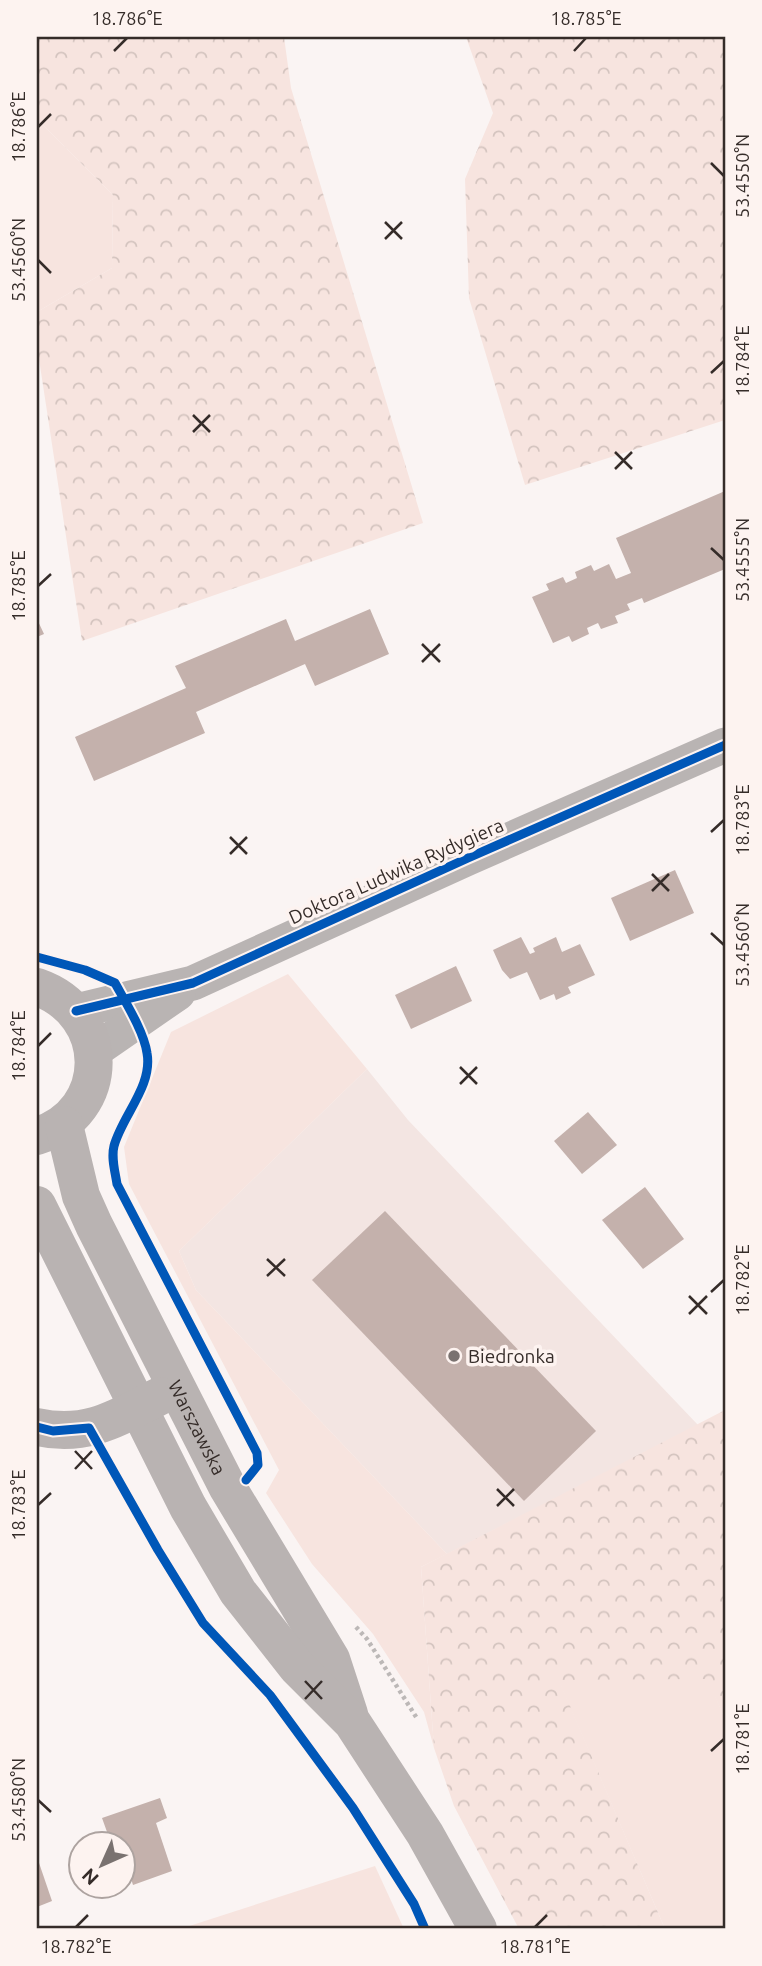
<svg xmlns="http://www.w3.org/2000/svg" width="762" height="1966" font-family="Ubuntu,sans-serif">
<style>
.built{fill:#f3e5e2}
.green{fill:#f7e4df}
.forest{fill:url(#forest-crowns)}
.building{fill:#c4b1ac}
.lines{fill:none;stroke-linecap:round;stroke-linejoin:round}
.path{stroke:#bcb8b7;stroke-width:4.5;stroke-dasharray:3.5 3.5;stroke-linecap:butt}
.street{stroke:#b9b4b3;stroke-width:35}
.secondary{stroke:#b9b3b2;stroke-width:38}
.cycleway-casing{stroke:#fdf3f0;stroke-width:13}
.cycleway{stroke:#0057b8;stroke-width:9}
.ticks{fill:none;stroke:#352c29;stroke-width:2.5}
.poi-dot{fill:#7a7270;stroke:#fdf3f0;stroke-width:2.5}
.labels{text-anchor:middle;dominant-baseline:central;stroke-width:7;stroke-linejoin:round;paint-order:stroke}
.street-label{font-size:19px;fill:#352c29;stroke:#fdf3f0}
.poi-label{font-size:19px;fill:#352c29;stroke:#fdf3f0;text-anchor:start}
.neatline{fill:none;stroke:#352c29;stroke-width:2.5}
.ticks-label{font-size:18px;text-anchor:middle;fill:#352c29}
</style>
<defs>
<pattern id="forest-crowns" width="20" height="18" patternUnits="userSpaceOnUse" patternTransform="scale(1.75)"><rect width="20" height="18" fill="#f7e4df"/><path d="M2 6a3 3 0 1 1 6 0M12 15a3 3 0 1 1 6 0" fill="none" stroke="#d4c4bf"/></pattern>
</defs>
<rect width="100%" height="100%" fill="#faf4f3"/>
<polygon class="built" points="367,1069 408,1120 698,1425 447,1554 196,1290 179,1251"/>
<g class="green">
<polygon points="37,119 113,195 112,268 37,312"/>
<polygon points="288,974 367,1069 179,1251 196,1290 447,1554 421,1567 434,1748 424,1712 373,1634 312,1564 266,1493 279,1470 129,1184 124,1147 171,1032"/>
<polygon points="558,1679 708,1679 725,1719 725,1929 665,1929"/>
<polygon points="375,1866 404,1929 180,1929"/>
</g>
<g class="forest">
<polygon points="37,37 284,37 291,88 423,523 82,641 37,346 37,312 112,268 113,195 37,119"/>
<polygon points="466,37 725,37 725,420 525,485 469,298 465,179 493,113"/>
<polygon points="725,1410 725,1719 707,1679 559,1680 665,1929 519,1929 454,1806 434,1748 421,1567"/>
</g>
<g class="building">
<polygon points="725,491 725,569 644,603 642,598 627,604 630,610 615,616 618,623 601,629 598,623 587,628 589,634 572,642 569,636 553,643 532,597 549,590 546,584 563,577 566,583 577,578 575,572 591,565 594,571 609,564 616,579 631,573 616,538"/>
<polygon points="370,609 389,654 315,686 305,664 196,712 205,733 94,781 75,737 186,688 175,666 286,619 295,641"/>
<polygon points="37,619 44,634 37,637"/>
<polygon points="675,870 694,913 630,941 611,898"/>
<polygon points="521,937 530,954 535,952 533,948 556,937 562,952 580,944 595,975 568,987 571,993 556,1000 554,994 540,1000 527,972 510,979 502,970 493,950"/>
<polygon points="456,966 472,1001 411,1029 395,995"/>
<polygon points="588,1112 617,1145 582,1174 554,1141"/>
<polygon points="645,1187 684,1239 643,1269 602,1220"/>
<polygon points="385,1211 596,1431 524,1501 312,1280"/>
<polygon points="160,1798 167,1818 156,1823 172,1871 133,1885 126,1863 122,1865 122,1843 118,1841 111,1843 102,1818"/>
<polygon points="37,1857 52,1901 37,1907"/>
</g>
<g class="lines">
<g class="path">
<polyline points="106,1459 147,1531"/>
<polyline points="356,1627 367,1639 418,1720"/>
</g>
<g class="street">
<polyline points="76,1011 193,983 468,858 725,745"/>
<polyline points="94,1051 178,993"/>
</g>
<g class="secondary">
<path d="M37,987C112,1013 113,1112 37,1136"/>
<path id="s1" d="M64,1125L81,1196L94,1225L228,1488L331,1659L349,1714"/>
<polyline points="37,1205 188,1507 238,1592 297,1667 352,1722 425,1834 478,1929"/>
<path d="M37,1427C87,1438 117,1418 160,1396"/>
</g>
<g class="cycleway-casing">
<g id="cycleway">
<path d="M37,957L85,970L115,983C126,1003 144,1032 147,1053C153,1086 122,1116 114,1146C111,1158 115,1171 117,1184L257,1453L258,1465L246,1480"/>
<polyline points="76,1011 193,983 468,858 725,745"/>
<polyline points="37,1427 53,1431 89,1428 158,1550 203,1623 270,1695 353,1808 414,1904 425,1929"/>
</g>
</g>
<use href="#cycleway" class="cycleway"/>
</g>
<path class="ticks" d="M114,51L127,38M574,51L586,38M38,127L51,114M711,163L724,176M385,222L402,239M385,239L402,222M38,260L51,273M711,373L724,361M193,415L210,432M193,432L210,415M615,452L632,469M615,469L632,452M711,548L724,560M38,586L51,574M422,644L440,662M422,662L440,644M711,832L724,820M230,837L247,854M230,854L247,837M652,874L669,891M652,891L669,874M711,933L724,945M38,1046L51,1033M460,1067L477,1084M460,1084L477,1067M267,1259L285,1276M267,1276L285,1259M711,1292L724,1280M689,1296L707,1314M689,1314L707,1296M75,1451L92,1469M75,1469L92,1451M497,1489L514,1506M38,1505L51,1493M497,1506L514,1489M305,1681L322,1699M305,1699L322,1681M711,1751L724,1739M38,1800L51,1812M76,1927L88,1915M535,1927L547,1915"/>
<circle class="poi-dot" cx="454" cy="1356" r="7"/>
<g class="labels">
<g class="street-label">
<text transform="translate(396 871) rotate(-24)">Doktora Ludwika Rydygiera</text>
<text stroke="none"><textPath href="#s1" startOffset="332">Warszawska</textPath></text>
</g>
<g class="poi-label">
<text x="468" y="1356">Biedronka</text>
</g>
</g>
<rect width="762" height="1966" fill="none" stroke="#fdf3f0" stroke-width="77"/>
<g transform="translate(102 1865) rotate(225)"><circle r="33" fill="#fdf3f0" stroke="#ada3a0" stroke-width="2"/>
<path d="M0-5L12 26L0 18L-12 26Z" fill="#7a7270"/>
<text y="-10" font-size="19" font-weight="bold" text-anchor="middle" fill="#352c29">N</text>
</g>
<rect x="38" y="38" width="686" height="1889" class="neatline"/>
<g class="ticks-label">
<text x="127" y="25">18.786°E</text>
<text x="586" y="25">18.785°E</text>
<text transform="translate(19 127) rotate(-90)" y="6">18.786°E</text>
<text transform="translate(743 176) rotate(-90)" y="6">53.4550°N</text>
<text transform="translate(19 260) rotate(-90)" y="6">53.4560°N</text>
<text transform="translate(743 361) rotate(-90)" y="6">18.784°E</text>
<text transform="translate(743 560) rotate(-90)" y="6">53.4555°N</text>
<text transform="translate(19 586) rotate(-90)" y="6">18.785°E</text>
<text transform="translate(743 820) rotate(-90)" y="6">18.783°E</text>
<text transform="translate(743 945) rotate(-90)" y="6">53.4560°N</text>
<text transform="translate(19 1046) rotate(-90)" y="6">18.784°E</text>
<text transform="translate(743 1280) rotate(-90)" y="6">18.782°E</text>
<text transform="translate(19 1505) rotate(-90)" y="6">18.783°E</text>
<text transform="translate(743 1739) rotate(-90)" y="6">18.781°E</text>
<text transform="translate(19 1800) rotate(-90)" y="6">53.4580°N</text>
<text x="76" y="1953">18.782°E</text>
<text x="535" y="1953">18.781°E</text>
</g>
</svg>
